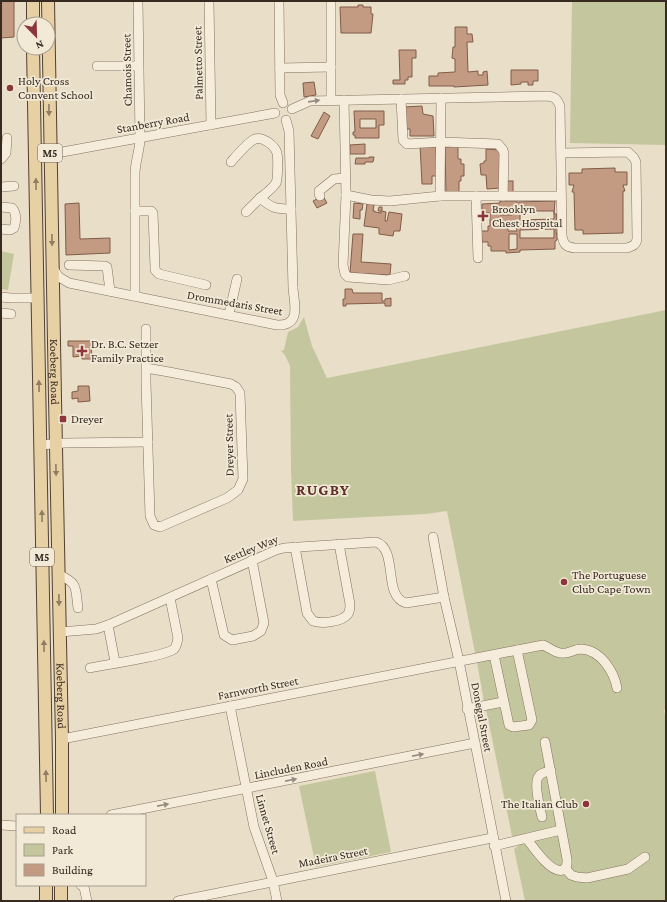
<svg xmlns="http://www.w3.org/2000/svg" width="667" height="902" font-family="'Crimson Pro',serif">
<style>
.green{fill:#c4c79d}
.building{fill:#c39b83;stroke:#805c48;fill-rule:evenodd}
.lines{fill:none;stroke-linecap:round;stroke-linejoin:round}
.minor-casing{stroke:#84715f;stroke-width:10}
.major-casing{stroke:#524033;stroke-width:14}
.minor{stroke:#f5ecdb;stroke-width:9}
.major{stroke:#e8d0a5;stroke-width:12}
.oneway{fill:#968b7e}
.oneway2{fill:#8f7d63}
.poi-dot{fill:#8c363b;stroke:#f2e9d7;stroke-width:1.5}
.labels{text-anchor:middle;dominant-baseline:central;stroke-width:3.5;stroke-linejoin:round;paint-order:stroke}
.shield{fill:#f2e9d7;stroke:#6e6358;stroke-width:1}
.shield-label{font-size:11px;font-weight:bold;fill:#362a21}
.street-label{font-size:12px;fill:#362a21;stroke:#f2e9d7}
.poi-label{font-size:12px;fill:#362a21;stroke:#f2e9d7;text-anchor:start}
.district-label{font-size:16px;font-weight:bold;letter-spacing:1px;fill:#5d2f26;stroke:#f2e9d7}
</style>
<rect width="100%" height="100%" fill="#e9dec8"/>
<g class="green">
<polygon points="572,1 666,1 666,145 570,143"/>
<polygon points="1,251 14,254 8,290 1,289"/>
<polygon points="666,310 666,709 664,710 666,720 666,901 525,901 514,849 518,846 516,836 512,836 486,709 489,708 488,700 484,701 477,663 478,654 475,653 447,511 426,514 293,521 291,470 290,366 285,355 281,351 284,350 288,332 298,327 304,317 312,346 327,378"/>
<polygon points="375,771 391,852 316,867 299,786"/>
</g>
<g class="building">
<polygon points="1,1 14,1 14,37 1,38"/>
<polygon points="358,5 363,5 363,7 371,7 371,14 373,14 371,33 341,33 340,7 358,7"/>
<polygon points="455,27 467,27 467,34 472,34 473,42 467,42 468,72 478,71 478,75 483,75 483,72 487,71 488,85 454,87 454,86 429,86 429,76 438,76 438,73 455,72 455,59 452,58 453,47 455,47"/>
<polygon points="399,50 416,50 416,58 412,58 412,77 408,77 408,80 405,80 405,84 393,84 393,80 400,80"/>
<polygon points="511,70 538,70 538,81 533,81 533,85 528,85 528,82 521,82 521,84 511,85"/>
<polygon points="314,82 316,95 304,97 303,83"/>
<polygon points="422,106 423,114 433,116 434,136 410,136 410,129 405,129 405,107"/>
<path d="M354,111H384V125H379V138H355V135H353V132H355ZM360,119H376V128H360Z"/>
<polygon points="324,112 330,116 318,139 311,136"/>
<polygon points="365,144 365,154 350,154 350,145"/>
<polygon points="420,145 436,146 437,176 432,176 432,184 422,184"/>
<polygon points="458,146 458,159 461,159 461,164 464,164 464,176 461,176 461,181 459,181 459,194 446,193 445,147"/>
<polygon points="486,149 500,150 500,188 487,189 486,175 481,175 480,164 484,163 484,161 486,161"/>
<polygon points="369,157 374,157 373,162 365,162 365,164 355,164 356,158 369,158"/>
<polygon points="615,168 615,172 627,172 627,185 623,185 625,191 623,191 623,233 583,234 583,230 575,230 574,192 572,192 574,185 569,185 569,173 582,173 582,169"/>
<rect x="505" y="181" width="8" height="11"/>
<polygon points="323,196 327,203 317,208 313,201"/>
<path d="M500,201H516V202L555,201L554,214H557L556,217H557L556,231L557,237V240L555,241V249L520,250V252L506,253V251H491V246H488V242H482L481,231H488V226H490V213H482V204L500,203ZM500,211H512V215H500ZM520,211H554V219L520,220ZM508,224H516L517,231H508ZM554,229V238H520V230ZM509,234H517V249L509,250Z"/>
<polygon points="79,203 80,239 110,238 110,253 66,255 65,204"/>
<polygon points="354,203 363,204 362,210 360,210 360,219 353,218"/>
<polygon points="367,204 374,205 373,211 375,211 375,212 381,213 381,211 378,211 379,207 382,207 382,211 386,212 385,221 387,221 389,212 402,214 400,231 394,231 393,236 379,234 379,228 364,226"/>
<polygon points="353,234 363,234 361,262 391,264 390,275 350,273"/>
<polygon points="345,289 352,289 353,293 382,293 382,301 385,301 385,299 391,298 391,306 385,306 385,303 346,304 346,306 343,306 343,299 345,299"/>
<polygon points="68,341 91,341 92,359 82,359 82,356 73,357 73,346 68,346"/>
<polygon points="78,386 89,386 90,401 78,402 78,398 72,399 72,392 78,391"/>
</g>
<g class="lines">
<g class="minor-casing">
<g id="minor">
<polyline points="209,1 211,125"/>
<polyline points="279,1 280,95 283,103"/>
<polyline points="331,1 331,100"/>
<polyline points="97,66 138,66"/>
<polyline points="280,68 331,67"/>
<polyline points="401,99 403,140 407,144 441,142 498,144 503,150 504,154 503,196"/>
<polyline points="344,100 346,195 343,265 345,274 348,277 388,280 405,276"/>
<path d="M292,109L310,101L548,96C555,97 557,99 560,106L562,236C564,245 566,247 575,248H627C633,246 636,245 637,239L636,162L634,158L628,152L561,153"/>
<polyline points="35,157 275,113"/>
<polyline points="1,159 6,153 7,138"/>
<path d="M231,162C237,155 248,142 255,139C263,136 275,146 277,153C278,158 278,179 276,183C272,189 265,194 260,198"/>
<polyline points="1,187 14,186"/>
<polyline points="346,195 371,200 390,201 440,196 561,196"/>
<polyline points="320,196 319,194 319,191 334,179 345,178"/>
<polyline points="440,196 441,98"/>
<polyline points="476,196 478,258"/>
<path d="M1,207L12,208C17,213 16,222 14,228L10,230L1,229"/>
<polyline points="135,211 151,211 153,213 155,267 155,270 159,274 206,285"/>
<path d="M246,212L260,198C272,208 275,209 291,209"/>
<polyline points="69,265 105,266 107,267 110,291"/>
<path d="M52,267L59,277L69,283L277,325C302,326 294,303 293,288L289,131L286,120"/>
<path d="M135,296V174C135,161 140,151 140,138L138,1"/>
<polyline points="1,297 11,298 38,298"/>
<polyline points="1,313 11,314"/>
<polyline points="229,314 237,279"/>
<polyline points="146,329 146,382 150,516 154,525 160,527 227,498 238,490 243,479 240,393 236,387 231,384 169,372 146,368"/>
<polyline points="40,445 65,443 148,442"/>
<polyline points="433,537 444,597 459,661 506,901"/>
<path d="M295,547L307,613L313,621C322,624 342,622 348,614C350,611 350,608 350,604L339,544"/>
<path d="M58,574C79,584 75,587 78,608"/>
<polyline points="211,579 224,635 232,640 253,636 261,631 264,623 252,560"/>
<polyline points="108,625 115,662"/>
<path d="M60,632L96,629L108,625L276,550L284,548L376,542C399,550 382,596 406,603L444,597"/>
<polyline points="494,655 509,725 513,727 529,725 532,720 517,650"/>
<path d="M90,668C104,665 166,656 174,649C177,646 177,642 178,638L170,598"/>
<polyline points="230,706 254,827 273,881 277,901"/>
<polyline points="467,709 503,702"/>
<path d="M62,739L543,645C548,647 554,652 560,653C567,655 574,649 581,649C601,650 614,672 617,688"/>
<polyline points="111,815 475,743"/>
<path d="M542,817C540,808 533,782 539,776C542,772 546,772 551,771"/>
<polyline points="1,825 17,826"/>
<path d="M527,839C533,847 551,874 563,870C568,868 567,863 567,859L545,742"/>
<polyline points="494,846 561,830"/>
<polyline points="565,868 571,875 577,877 587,878 628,869 645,857"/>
<polyline points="81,885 84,887 87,901"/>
<polyline points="178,901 492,838"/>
</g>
</g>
<g class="major-casing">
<g id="major">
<polyline points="33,1 33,24"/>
<path id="s1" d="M48,1L55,399L62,739V815"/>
<polyline points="33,48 47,815"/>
<polyline points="46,901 46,885"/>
<polyline points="61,901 61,885"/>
</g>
</g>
<use href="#minor" class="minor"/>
<use href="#major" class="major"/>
</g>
<defs><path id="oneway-solid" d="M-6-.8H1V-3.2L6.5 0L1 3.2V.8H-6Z"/></defs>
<g class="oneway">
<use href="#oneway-solid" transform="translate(314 101) rotate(-8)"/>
<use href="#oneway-solid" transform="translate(418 755) rotate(-11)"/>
<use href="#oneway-solid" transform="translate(291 780) rotate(-11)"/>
<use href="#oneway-solid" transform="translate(163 805) rotate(-11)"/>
</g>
<g class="oneway2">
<use href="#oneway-solid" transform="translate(49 110) rotate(89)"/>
<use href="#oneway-solid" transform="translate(36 184) rotate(-91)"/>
<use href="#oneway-solid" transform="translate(52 240) rotate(89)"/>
<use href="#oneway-solid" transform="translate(39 386) rotate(-91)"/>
<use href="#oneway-solid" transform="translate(56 470) rotate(89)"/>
<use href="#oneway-solid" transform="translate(42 516) rotate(-91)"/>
<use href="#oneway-solid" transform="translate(59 600) rotate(89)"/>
<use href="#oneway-solid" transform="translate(44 646) rotate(-91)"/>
<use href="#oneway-solid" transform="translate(46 776) rotate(-91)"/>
</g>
<g class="poi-dot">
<circle cx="10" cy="88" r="4"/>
<path d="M481 210h4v4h4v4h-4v4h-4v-4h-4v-4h4z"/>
<path d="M80 345h4v4h4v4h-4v4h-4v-4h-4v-4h4z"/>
<rect x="59" y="415" width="8" height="8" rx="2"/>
<circle cx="564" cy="582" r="4"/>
<circle cx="586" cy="804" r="4"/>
</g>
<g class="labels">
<g class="shield">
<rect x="38" y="144" width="24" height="18" rx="3"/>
<rect x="30" y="548" width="24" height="18" rx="3"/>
</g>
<g class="shield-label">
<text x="50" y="153">M5</text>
<text x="42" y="557">M5</text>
</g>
<g class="street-label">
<text transform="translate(198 63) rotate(-91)">Palmetto Street</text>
<text transform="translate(127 70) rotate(-91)">Chamois Street</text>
<text transform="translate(153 123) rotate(-10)">Stanberry Road</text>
<text transform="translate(235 303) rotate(10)">Drommedaris Street</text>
<text stroke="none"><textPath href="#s1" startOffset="371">Koeberg Road</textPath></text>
<text transform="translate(229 445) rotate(-91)">Dreyer Street</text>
<text transform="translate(251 549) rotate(-22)">Kettley Way</text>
<text transform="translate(258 688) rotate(-11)">Farnworth Street</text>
<text stroke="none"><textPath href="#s1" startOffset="695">Koeberg Road</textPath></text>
<text transform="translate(482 717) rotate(79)">Donegal Street</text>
<text transform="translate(291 768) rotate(-11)">Lincluden Road</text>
<text transform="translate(268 824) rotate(74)">Linnet Street</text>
<text transform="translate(333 857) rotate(-11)">Madeira Street</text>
</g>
<g class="poi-label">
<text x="18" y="81">Holy Cross<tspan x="18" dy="14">Convent School</tspan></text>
<text x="492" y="209">Brooklyn<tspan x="492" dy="14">Chest Hospital</tspan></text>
<text x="91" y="344">Dr. B.C. Setzer<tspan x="91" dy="14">Family Practice</tspan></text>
<text x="71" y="419">Dreyer</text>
<text x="572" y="575">The Portuguese<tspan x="572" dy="14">Club Cape Town</tspan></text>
<text x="578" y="804" text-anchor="end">The Italian Club</text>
</g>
<g class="district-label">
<text x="323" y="489">RUGBY</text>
</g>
</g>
<rect width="667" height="902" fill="none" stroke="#362a21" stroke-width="4"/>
<rect x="16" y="814" width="130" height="72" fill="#f2e9d7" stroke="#a79d8e"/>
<rect x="24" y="827" width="20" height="6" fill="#e8d0a5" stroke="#a79d8e"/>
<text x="52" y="834" font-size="12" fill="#362a21">Road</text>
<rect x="24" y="844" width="20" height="12" fill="#c4c79d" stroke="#a79d8e"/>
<text x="52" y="854" font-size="12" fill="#362a21">Park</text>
<rect x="24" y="864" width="20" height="12" fill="#c39b83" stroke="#a79d8e"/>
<text x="52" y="874" font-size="12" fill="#362a21">Building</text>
<g transform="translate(36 36) rotate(157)"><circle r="19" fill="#f2e9d7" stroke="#a79d8e"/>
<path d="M0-3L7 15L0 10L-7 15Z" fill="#8c363b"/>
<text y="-6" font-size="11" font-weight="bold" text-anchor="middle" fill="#362a21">N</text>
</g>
</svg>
